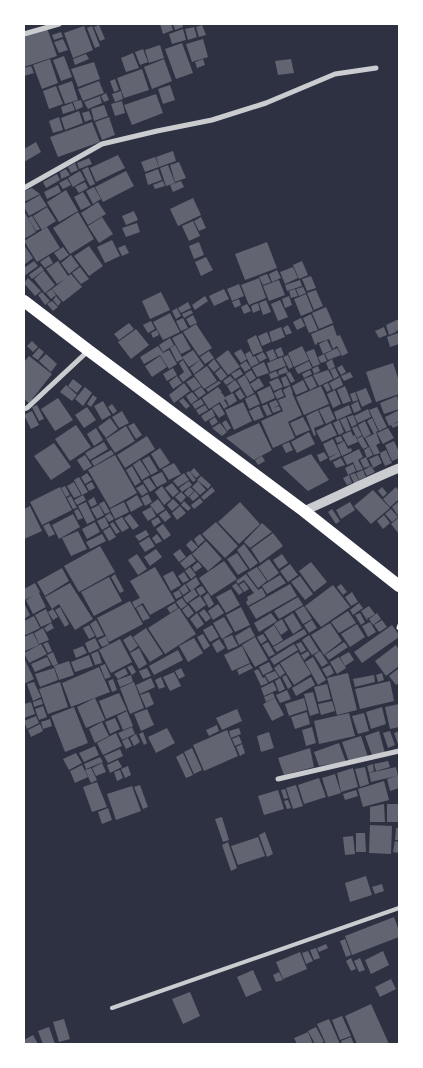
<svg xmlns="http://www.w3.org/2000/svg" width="423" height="1068" font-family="Rubik,sans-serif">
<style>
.building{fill:#626471}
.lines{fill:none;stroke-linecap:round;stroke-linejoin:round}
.path{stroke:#fff;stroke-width:3}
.service{stroke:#caccd0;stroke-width:4}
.minor{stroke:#caccd0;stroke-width:5}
.tertiary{stroke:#caccd0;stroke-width:9}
.trunk{stroke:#fff;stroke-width:12}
</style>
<rect width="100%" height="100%" fill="#2d3142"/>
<g class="building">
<polygon points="160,24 171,24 173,30 163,34"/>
<polygon points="173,24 182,24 183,27 175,30"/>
<polygon points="99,25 105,39 100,41 94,27"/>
<polygon points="202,25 206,35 199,37 196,27"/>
<polygon points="84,26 93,50 73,58 64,33"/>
<polygon points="92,26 100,46 95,48 87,28"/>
<polygon points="194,27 197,37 188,40 185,29"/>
<polygon points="47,28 57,56 24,67 24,36"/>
<polygon points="183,29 186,40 172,44 169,34"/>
<polygon points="61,32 63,37 54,40 52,35"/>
<polygon points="63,39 68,50 59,53 54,42"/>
<polygon points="203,39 208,57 192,62 186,44"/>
<polygon points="182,43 193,73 176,79 165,49"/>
<polygon points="160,45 164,58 149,63 145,50"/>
<polygon points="143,49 148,62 140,65 135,52"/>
<polygon points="133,53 139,68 126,72 121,58"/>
<polygon points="86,54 89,59 75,65 73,59"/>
<polygon points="64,56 72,77 61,81 53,60"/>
<polygon points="50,59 58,83 42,89 33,65"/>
<polygon points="164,59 172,81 152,89 144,67"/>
<polygon points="203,59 205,65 197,68 195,62"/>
<polygon points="291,59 294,73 278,75 275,61"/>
<polygon points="94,62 100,79 78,87 71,69"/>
<polygon points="31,66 34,73 24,76 24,68"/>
<polygon points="142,69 149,90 124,98 117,78"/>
<polygon points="115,79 119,90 114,92 110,81"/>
<polygon points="72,81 78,100 65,104 58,86"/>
<polygon points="99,81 104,93 83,101 78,89"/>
<polygon points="170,85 175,100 163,104 158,89"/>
<polygon points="56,86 63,104 49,109 43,91"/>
<polygon points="121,91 123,99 115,102 112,94"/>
<polygon points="106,93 109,100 104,102 101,96"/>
<polygon points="156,94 163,113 132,125 124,105"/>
<polygon points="100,96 102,103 88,109 84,102"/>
<polygon points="81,100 83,107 76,110 73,102"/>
<polygon points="122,101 125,113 115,116 111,104"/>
<polygon points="72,103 75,110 63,114 61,107"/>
<polygon points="104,105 108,116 94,121 91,109"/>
<polygon points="79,111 83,123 65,130 61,118"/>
<polygon points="89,111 92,119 85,122 82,113"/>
<polygon points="59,117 63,130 53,133 49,121"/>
<polygon points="109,117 115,135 102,140 95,122"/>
<polygon points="92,122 100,142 58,157 50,137"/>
<polygon points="36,142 41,152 24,162 24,149"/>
<polygon points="173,151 176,161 159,167 156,157"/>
<polygon points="118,155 125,168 96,182 90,168"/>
<polygon points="155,157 159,167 145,172 141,162"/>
<polygon points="89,158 92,164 79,169 77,163"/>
<polygon points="179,162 186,178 175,182 170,165"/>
<polygon points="75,163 78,170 71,173 68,167"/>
<polygon points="168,165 175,183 166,186 160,168"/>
<polygon points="88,167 95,184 90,186 82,170"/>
<polygon points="66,169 70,175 61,179 60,172"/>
<polygon points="158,169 162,180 148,185 145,174"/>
<polygon points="80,171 85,180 73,187 68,178"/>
<polygon points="126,171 134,186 103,202 95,187"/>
<polygon points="57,174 60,180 46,188 43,182"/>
<polygon points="67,179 71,185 63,189 59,183"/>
<polygon points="163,181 165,186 155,189 153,185"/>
<polygon points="181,181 184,187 173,192 170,185"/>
<polygon points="85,182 88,188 79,193 75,187"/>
<polygon points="58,185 61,192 47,199 44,192"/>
<polygon points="94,187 101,199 93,204 86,191"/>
<polygon points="32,188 40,194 24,202 24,191"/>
<polygon points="66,190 78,211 59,222 47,202"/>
<polygon points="83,192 91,205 81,210 74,197"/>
<polygon points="40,195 47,206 29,216 24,207 24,204"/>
<polygon points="193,198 201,215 178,226 170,209"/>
<polygon points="98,202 106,214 88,225 81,213"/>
<polygon points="47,207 56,221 42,230 33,216"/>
<polygon points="24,211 36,232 24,239"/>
<polygon points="134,211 138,220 126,225 122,216"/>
<polygon points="78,212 94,239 70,254 53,228"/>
<polygon points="32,216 40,229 36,231 28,218"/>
<polygon points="102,217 113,234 99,243 88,226"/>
<polygon points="201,217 206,228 199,231 194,221"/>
<polygon points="193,221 200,236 189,241 182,226"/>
<polygon points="137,223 140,232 126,237 122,228"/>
<polygon points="47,227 60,248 37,262 24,241"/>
<polygon points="112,240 120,256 105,263 97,247"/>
<polygon points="199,242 204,255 194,259 189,246"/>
<polygon points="267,242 277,268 245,280 235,254"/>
<polygon points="24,245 33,258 24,265"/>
<polygon points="125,245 129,253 122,256 118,248"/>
<polygon points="89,246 103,266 89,276 74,256"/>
<polygon points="63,247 69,255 60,261 54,253"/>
<polygon points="71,255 79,266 69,274 61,263"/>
<polygon points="49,256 53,263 45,268 40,262"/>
<polygon points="206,257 213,270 201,276 195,262"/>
<polygon points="34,261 38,266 24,276 24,268"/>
<polygon points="58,261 68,276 71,274 82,287 63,302 57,295 59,293 57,295 52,289 65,279 57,284 46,269"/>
<polygon points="302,261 308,275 299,279 293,265"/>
<polygon points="41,266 44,270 32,279 29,275"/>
<polygon points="80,267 89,279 81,284 72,273"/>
<polygon points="293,267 298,278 285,284 280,272"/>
<polygon points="277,270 281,278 272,282 269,274"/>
<polygon points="43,271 44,271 55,285 45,293 34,279"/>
<polygon points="267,274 271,282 263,285 259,277"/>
<polygon points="311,276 316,288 307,291 302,279"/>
<polygon points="28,278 41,291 35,296 24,283"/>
<polygon points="259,278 266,298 249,305 241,285"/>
<polygon points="279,280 285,295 269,301 263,286"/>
<polygon points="300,280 302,286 287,291 285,285"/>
<polygon points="239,284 244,296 232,301 227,289"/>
<polygon points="303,287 306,293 299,296 296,289"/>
<polygon points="52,289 56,295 51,299 46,293"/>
<polygon points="224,289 229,299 214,306 209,296"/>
<polygon points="295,289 298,296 291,298 289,291"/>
<polygon points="316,290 323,306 314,310 307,293"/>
<polygon points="42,292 50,301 45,305 38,295"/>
<polygon points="161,292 170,310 150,319 142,301"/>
<polygon points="306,294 313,311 301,316 294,299 299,297 300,300 299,297"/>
<polygon points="56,296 61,302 58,306 53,300"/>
<polygon points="205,296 208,301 195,310 192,305"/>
<polygon points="289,296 292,305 285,308 282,299"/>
<polygon points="239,299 241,305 235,308 232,302"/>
<polygon points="266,300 271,312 263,315 259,303"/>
<polygon points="280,300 288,317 278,321 271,304"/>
<polygon points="52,301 58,307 53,311 47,304"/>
<polygon points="188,302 191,308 181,313 178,308"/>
<polygon points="258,303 260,310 253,313 251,306"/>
<polygon points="247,304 251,311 244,314 241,307"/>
<polygon points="326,307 333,323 319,329 312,313"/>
<polygon points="177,308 181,316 176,319 172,311"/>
<polygon points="191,310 193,313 184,318 182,314"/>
<polygon points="170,313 180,332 163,340 153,322"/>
<polygon points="311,314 318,330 309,333 303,318"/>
<polygon points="193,315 197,323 190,326 186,319"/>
<polygon points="183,318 188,328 181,331 176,321"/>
<polygon points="301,318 305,326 297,330 293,322"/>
<polygon points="399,319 399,330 396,331 394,326 396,332 389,335 386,325"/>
<polygon points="151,321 155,329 148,333 143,325"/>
<polygon points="129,323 134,329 119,340 114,334"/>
<polygon points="196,324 212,348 199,356 183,332"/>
<polygon points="288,325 292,333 286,335 283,328"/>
<polygon points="333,325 337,336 340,335 348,353 342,356 337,346 333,349 329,339 318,343 317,342 317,344 315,345 311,334"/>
<polygon points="281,327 285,337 272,342 269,332"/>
<polygon points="384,327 387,335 379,338 375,331"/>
<polygon points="136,329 149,345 131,359 118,342"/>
<polygon points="157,330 159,335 153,338 151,333"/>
<polygon points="267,332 271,342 262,346 258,336"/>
<polygon points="182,333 191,349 181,354 172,338"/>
<polygon points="398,333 399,344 390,347 387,337"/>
<polygon points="256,335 263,351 253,355 247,340"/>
<polygon points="170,338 174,345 163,352 159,345"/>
<polygon points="327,340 332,350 323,354 319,344"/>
<polygon points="32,341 38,347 33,352 27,346"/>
<polygon points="175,345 183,359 177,362 170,348"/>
<polygon points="158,346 163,353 169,350 177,364 169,369 160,355 144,364 140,357"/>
<polygon points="302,346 309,360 294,367 288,353"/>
<polygon points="281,347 284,355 282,356 281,352 282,356 278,357 275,350"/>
<polygon points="39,348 44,352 38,360 32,356"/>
<polygon points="337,348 341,355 328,360 325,354"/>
<polygon points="241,349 247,359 241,363 234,353"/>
<polygon points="273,349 277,358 270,361 266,352"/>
<polygon points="314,349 320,364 313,367 306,352"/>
<polygon points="193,350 200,360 189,367 182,357"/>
<polygon points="228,350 240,367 228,375 216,359"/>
<polygon points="209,351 214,358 205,364 200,357"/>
<polygon points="250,351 253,357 255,356 259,363 251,367 245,354"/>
<polygon points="263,352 267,358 260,362 256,356"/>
<polygon points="46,354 57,364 51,372 39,361"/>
<polygon points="324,354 327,361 321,363 318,357"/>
<polygon points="288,355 293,367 289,369 283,357"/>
<polygon points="29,356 52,374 29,403 24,399 24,362"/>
<polygon points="160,356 167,367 152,377 145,366"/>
<polygon points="282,357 286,366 270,372 267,363"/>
<polygon points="214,359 220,367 214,372 208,365"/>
<polygon points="332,359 335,367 329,370 326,363"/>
<polygon points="183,360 192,375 183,382 179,376 184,372 179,363"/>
<polygon points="200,360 204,366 194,374 190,368"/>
<polygon points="246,361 251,368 245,372 240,365"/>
<polygon points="309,361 312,368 298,374 295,368"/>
<polygon points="264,362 269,373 257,377 252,368"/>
<polygon points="393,363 399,381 399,394 376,402 366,372"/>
<polygon points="342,365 346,372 341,375 337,368"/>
<polygon points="207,366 217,381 204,389 194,375"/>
<polygon points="318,366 320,371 314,374 312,369"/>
<polygon points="286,367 288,372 279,375 278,371"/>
<polygon points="173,368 177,375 167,381 163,374"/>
<polygon points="221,368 227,376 221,381 215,373"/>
<polygon points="335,368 339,376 334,379 330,370"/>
<polygon points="240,369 243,374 235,379 231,374"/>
<polygon points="251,370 256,378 250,382 245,374"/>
<polygon points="310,370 312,374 304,378 302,374"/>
<polygon points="328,370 333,379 319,386 313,375"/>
<polygon points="276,371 279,376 271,379 269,374"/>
<polygon points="290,372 295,381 291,383 286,373"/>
<polygon points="350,372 353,377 344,381 341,376"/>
<polygon points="245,375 254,393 247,397 237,380"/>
<polygon points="177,376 182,383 173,389 169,382"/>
<polygon points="230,376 234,380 226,385 223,381"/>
<polygon points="286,376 290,385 284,387 281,378"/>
<polygon points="312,376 317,386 310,390 304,379"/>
<polygon points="194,377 201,386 193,391 186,382"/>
<polygon points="340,377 343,385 333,390 329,383"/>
<polygon points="259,378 264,386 255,391 250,384"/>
<polygon points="278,378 283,387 274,391 269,382"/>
<polygon points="73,379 82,386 77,393 68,386"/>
<polygon points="235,380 240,387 231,393 227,386"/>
<polygon points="303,380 308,390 296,395 292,386"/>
<polygon points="219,381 221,383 208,392 206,389"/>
<polygon points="184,383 190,391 174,403 169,395"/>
<polygon points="328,383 331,390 327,392 323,385"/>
<polygon points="66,385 77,395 72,401 60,392"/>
<polygon points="270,386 275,398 262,404 257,392"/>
<polygon points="290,386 293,393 292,393 302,415 288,422 295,438 273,448 261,421 283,411 278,400 286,397 283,390"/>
<polygon points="321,386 329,404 304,415 296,397"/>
<polygon points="345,386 351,401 343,404 337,390"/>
<polygon points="85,387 92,393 83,406 75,399"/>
<polygon points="201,387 206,393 199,398 194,392"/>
<polygon points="218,387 222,392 220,393 222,393 226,399 224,400 228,406 224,409 220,402 209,409 202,398"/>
<polygon points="366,388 372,402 362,407 356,392"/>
<polygon points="240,389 245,397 240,400 235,393"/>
<polygon points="281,389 284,396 277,399 274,393"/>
<polygon points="335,390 341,404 333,408 327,394"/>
<polygon points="192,392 198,399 191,404 186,396"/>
<polygon points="355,392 358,400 353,402 350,394"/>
<polygon points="233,393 237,401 229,406 225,397"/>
<polygon points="255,394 260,404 249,409 245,399"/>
<polygon points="93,395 97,398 91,407 87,404"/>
<polygon points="397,396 399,403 399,409 384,414 380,403"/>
<polygon points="58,398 73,420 55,431 41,409"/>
<polygon points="183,398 190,406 186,409 179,401"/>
<polygon points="201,399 204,404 195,409 192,404"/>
<polygon points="276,400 279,405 273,408 279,406 281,410 273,413 269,403"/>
<polygon points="103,401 111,415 102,420 94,406"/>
<polygon points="358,401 361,410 354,413 351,405"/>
<polygon points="243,402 252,421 234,430 225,410"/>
<polygon points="112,404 117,411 113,414 108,407"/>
<polygon points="219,404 225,414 219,418 212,408"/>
<polygon points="267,404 272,414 267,416 262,406"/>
<polygon points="37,405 44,419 39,421 32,407"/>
<polygon points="205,405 208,410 199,415 196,410"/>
<polygon points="349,405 352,413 337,420 334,412"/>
<polygon points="259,406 264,417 254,421 249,411"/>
<polygon points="329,406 335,419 326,424 319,410"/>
<polygon points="87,407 96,420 84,428 75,415"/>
<polygon points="377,407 387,427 379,431 369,410"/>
<polygon points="212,409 215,416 205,422 201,416"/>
<polygon points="368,409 371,417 358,423 354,416"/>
<polygon points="318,410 324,424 314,428 316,435 314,436 306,416"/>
<polygon points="399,410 399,421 393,424 399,422 399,425 393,428 391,425 389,426 385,417"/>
<polygon points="32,411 39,425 31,429 24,415"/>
<polygon points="122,411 129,423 119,428 112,417"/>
<polygon points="353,415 357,424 352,427 347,417"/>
<polygon points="215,417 218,422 212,426 209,421"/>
<polygon points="303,417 310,430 296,436 290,423"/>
<polygon points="346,417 351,430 346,432 340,420"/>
<polygon points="110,418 118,429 106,438 98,427"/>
<polygon points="372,418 378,431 376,432 380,443 376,445 380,453 374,455 365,438 374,434 367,421"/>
<polygon points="226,420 231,428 227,431 222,423"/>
<polygon points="339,420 344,432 339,435 333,423"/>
<polygon points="365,421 371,434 364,438 358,425"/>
<polygon points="134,423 142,435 136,439 128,426"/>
<polygon points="220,423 227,432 222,436 212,428"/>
<polygon points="259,423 272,450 254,460 226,438"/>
<polygon points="331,423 337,435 322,442 316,431"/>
<polygon points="76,425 91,447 70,461 55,439"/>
<polygon points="126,426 135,441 115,453 106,439"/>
<polygon points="357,426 362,435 357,438 352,428"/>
<polygon points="96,428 103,440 94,446 87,434"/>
<polygon points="388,428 394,438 383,444 377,433"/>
<polygon points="351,431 353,436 355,435 358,442 348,446 342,435"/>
<polygon points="309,432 315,444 297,453 291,442"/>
<polygon points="147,436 155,449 125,468 117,455"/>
<polygon points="341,436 343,441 337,443 335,438"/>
<polygon points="362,436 368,447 363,449 357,439"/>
<polygon points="333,439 341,456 330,461 329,458 338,453 329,457 323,444"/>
<polygon points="344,441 348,449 351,448 352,451 342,456 337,445"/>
<polygon points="394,441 399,452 399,458 392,461 385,445"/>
<polygon points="104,442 108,449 90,460 85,453"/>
<polygon points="289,442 293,450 286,453 282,445"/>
<polygon points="54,443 71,467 51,480 34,456"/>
<polygon points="369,447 373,455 367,458 364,450"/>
<polygon points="160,448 170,463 160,469 151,454"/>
<polygon points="359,449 363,457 358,460 363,469 357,471 353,462 347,465 343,457"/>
<polygon points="111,450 114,454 94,466 91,461"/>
<polygon points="386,450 392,463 385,466 380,455 381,455 380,453"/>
<polygon points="324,452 328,458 320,462 317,455"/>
<polygon points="311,454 329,480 308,491 282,467"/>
<polygon points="85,455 92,466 84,471 77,460"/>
<polygon points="115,455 137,493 110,508 88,470"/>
<polygon points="378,455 382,463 373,468 372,465 373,464 372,465 369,459"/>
<polygon points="149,456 158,471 151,475 142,460"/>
<polygon points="262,456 265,461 258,465 255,460"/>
<polygon points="366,457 370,466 364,468 360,460"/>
<polygon points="341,458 345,465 336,468 333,462"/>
<polygon points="140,460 150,475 142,480 133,465"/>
<polygon points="174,463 181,474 169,480 162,469"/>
<polygon points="353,464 356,471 348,475 345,468"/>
<polygon points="132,466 141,482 135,486 126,470"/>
<polygon points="371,466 375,472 367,476 364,470"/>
<polygon points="194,468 200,475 196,478 190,472"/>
<polygon points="363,470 366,477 359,480 356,473"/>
<polygon points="189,471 196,480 193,482 186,473"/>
<polygon points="162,472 167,482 157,487 151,477"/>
<polygon points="87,473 92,480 85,484 81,477"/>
<polygon points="184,473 189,480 178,487 173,481"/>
<polygon points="355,473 359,481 354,483 350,475"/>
<polygon points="349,475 352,483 347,485 343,478"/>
<polygon points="201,476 211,485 208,489 197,480"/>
<polygon points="79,477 88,492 82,495 74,480"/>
<polygon points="149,478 156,488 150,492 143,481"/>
<polygon points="189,481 192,485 182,492 179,488"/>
<polygon points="198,481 206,490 200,495 192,487"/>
<polygon points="74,482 81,495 74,498 67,486"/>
<polygon points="92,482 95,488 89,491 86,485"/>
<polygon points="172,483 179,492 173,497 165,488"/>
<polygon points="143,484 148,492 142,496 136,488"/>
<polygon points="65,486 70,495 66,497 61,488"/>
<polygon points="162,486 171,499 164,505 155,492"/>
<polygon points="60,487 72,510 42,525 30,502"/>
<polygon points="190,487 194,491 188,497 184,493"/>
<polygon points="212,487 215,491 204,500 201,497"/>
<polygon points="382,487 387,493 383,497 378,491"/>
<polygon points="396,487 399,491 399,499 390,507 383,499"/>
<polygon points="373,490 390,508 371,524 354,506"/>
<polygon points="195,491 199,496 193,501 189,497"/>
<polygon points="181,492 186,497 181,503 175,497"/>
<polygon points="148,494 152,502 145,506 141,498"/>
<polygon points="83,495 86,500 77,505 74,500"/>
<polygon points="137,495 143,505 131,512 126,502"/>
<polygon points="71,496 77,508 73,509 67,498"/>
<polygon points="94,497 97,504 91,507 88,501"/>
<polygon points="200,498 203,502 194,509 191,505"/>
<polygon points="158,499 165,509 157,514 150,505"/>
<polygon points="173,499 179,505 172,511 167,505"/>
<polygon points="104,501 110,512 105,514 99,504"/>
<polygon points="184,501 191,508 188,511 181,505"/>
<polygon points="399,501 399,517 392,507"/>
<polygon points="86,502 95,520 87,524 78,506"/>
<polygon points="124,502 129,512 115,519 110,509"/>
<polygon points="240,502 260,524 239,544 218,522"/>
<polygon points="350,502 355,510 341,519 336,510"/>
<polygon points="99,505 104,515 97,519 91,509"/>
<polygon points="30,506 42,531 24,539 24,509"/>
<polygon points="180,506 186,513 177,520 172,513"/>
<polygon points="151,507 156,516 148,521 142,512"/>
<polygon points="78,509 83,518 78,520 74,511"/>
<polygon points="332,509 340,521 336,524 328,512"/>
<polygon points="391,509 398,517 392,522 385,514"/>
<polygon points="166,510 171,517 165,522 159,515"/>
<polygon points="110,513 114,519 109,522 105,516"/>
<polygon points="73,514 80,527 59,539 52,525"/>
<polygon points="130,514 139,526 133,530 124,518"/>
<polygon points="384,515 390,523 383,529 377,521"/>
<polygon points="105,517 109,526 102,530 97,521"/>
<polygon points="122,517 129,528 122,532 115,521"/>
<polygon points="158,517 161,522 154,527 151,521"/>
<polygon points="399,517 399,534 391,524"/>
<polygon points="95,522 100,532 87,539 82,529"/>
<polygon points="113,522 120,532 116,534 110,524"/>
<polygon points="216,522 238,546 225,558 202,534"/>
<polygon points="49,523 55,534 49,537 43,526"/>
<polygon points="262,523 272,532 250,548 244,542"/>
<polygon points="163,524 171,535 164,540 156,529"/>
<polygon points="110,527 116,537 109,541 103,531"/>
<polygon points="146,530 149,535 139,541 135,536"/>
<polygon points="78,531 87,549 71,556 62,538"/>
<polygon points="273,533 283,546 260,563 251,549"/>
<polygon points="102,534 106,541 90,549 86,542"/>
<polygon points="157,534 162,541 156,544 152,538"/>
<polygon points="200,534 205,540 198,546 194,539"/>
<polygon points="149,537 155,546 145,552 139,543"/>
<polygon points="191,540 198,547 192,552 186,545"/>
<polygon points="206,541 222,559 208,571 192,554"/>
<polygon points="244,544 258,563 250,569 237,550"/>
<polygon points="100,546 115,572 79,592 64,566"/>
<polygon points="156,549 162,557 150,566 144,557"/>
<polygon points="180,549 186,557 179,562 173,554"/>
<polygon points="237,553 248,569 238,575 227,559"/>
<polygon points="137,554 147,569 138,575 128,560"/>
<polygon points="191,554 196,561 185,569 180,563"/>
<polygon points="282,554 288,563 279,569 273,560"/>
<polygon points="269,559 279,573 268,581 258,567"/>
<polygon points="224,561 237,579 211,596 199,578"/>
<polygon points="198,562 202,567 195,572 192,567"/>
<polygon points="311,562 327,582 314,592 299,571"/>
<polygon points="290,564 298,575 288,582 280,571"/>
<polygon points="155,567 175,601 150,615 143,603 135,608 132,602 140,598 130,581"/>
<polygon points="190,567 196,575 191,579 185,571"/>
<polygon points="257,567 267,581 258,588 247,573"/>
<polygon points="62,568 69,581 45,596 37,582"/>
<polygon points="173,571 181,585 171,591 163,576"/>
<polygon points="184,572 189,580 183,583 178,576"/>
<polygon points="115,574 124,591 120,593 111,577"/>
<polygon points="246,574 258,590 262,588 266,596 248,606 246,602 248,600 247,597 254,593 244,580 238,584 236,581"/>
<polygon points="280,575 286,583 267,594 262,586"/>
<polygon points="300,576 313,594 305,600 291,582"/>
<polygon points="109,577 122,601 94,616 81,592"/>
<polygon points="196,577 200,584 191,591 186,584"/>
<polygon points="244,582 249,589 244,592 239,585"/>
<polygon points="35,583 40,592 39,593 46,607 33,614 26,600 34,596 24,600 24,589"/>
<polygon points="70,583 93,619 75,630 59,604 52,609 45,597"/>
<polygon points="236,583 243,592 239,595 232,586"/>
<polygon points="185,584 189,591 183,595 179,589"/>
<polygon points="290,584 297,596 256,619 249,607"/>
<polygon points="341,584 347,592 343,595 337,587"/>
<polygon points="333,585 350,607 321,627 305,606"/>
<polygon points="202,586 206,592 200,596 196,589"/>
<polygon points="194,589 198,595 187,603 183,597"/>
<polygon points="231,589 240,605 226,613 216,597"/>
<polygon points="179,590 182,596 176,599 173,593"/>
<polygon points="352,592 358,602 351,606 345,597"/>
<polygon points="208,593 214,604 209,608 203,597"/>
<polygon points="200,596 206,605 196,612 189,603"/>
<polygon points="298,597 303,605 279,619 274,611"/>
<polygon points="182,598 187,605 181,609 176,602"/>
<polygon points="130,601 143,624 109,642 97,618"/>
<polygon points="24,603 30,615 24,619"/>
<polygon points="175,603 178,608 170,613 167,608"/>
<polygon points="359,603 363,608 353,615 350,610"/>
<polygon points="218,604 224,613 213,620 208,611"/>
<polygon points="142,605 150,618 143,621 136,608"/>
<polygon points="188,605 194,613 188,618 182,610"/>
<polygon points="304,606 312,619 303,624 295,611"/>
<polygon points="369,606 375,614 369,618 367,617 368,619 367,620 361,611"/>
<polygon points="60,607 69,624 65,627 55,610"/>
<polygon points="241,607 250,625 235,632 226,615"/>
<polygon points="179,608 196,634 165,654 148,628"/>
<polygon points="46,609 52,622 41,627 35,615"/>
<polygon points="53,609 58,617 53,620 48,612"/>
<polygon points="204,609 211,618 206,622 199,613"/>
<polygon points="348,611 356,623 339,633 331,622"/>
<polygon points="197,613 204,624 197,629 190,619"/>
<polygon points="271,613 277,621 259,632 254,623"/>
<polygon points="293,613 302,628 293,634 284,619"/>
<polygon points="360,613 365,622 361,625 355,615"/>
<polygon points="377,613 381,619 373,625 369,619"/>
<polygon points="34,616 40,628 26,635 24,632 24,621"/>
<polygon points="224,617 233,632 222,639 213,623"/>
<polygon points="282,619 288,630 281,635 274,624"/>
<polygon points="96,620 104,635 97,638 90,624"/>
<polygon points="312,620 317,628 309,633 304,625"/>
<polygon points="382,620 387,627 379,632 374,625"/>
<polygon points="370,622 376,632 368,637 362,626"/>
<polygon points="51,623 54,628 47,632 44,628"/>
<polygon points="330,623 342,641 324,655 321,650 324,648 321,650 311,635"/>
<polygon points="357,624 365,637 350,647 341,634"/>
<polygon points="89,625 95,636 89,639 83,628"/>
<polygon points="212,625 219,637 210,642 203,630"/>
<polygon points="274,625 283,640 273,646 264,632"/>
<polygon points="392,625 399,635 399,637 362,663 354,652"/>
<polygon points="250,627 255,636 239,645 235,636"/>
<polygon points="43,628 49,640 39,644 34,633"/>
<polygon points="146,628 163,654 150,662 133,637"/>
<polygon points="304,629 307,634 277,652 273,647"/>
<polygon points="33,633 39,645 25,651 24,637"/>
<polygon points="203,634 210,646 204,650 197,637"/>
<polygon points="263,634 267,640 261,644 257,637"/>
<polygon points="131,635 138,646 130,652 123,640"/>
<polygon points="232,635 238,646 228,650 223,639"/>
<polygon points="309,635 319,651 312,655 302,640"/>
<polygon points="106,636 109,644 102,647 98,640"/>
<polygon points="255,637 268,660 255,667 242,645"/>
<polygon points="95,638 100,648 89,653 85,643"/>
<polygon points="194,638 203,653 188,662 179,646"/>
<polygon points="120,639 132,662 111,673 99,650"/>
<polygon points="219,639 225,648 217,653 212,644"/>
<polygon points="48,642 52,651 48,653 43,644"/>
<polygon points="268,642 275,654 269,657 262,645"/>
<polygon points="301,642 306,650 301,653 296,644"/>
<polygon points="344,642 348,647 329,660 325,655"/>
<polygon points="41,644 47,654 29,663 24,653"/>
<polygon points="294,644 298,650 274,665 270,659"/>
<polygon points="396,645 399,650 399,666 386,676 375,661"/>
<polygon points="83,646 87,653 76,658 73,650"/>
<polygon points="242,646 250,663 232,671 224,655"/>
<polygon points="139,648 147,664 139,669 130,653"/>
<polygon points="178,650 183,660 154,675 149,666"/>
<polygon points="98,651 102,663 95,665 91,654"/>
<polygon points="308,651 310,655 304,660 301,655"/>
<polygon points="320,651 328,663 322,667 314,655"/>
<polygon points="53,652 58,664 53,666 47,655"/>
<polygon points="298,652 311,674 294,685 280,663"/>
<polygon points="349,652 354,660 345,666 340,657"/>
<polygon points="89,655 93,666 75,672 71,662"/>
<polygon points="47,657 51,665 35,672 31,664"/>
<polygon points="313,657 326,680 318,685 305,662"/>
<polygon points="339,657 346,668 337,674 330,662"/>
<polygon points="24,660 25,660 34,679 24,684"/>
<polygon points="69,661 74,675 59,680 54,666"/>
<polygon points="269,662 273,670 263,675 259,667"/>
<polygon points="105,664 111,677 105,679 100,666"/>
<polygon points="250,664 253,668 239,675 237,670"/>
<polygon points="279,664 285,673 280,677 274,668"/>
<polygon points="132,665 136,672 132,675 127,667"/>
<polygon points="330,665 334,673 327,677 322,669"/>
<polygon points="99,667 110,692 71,707 62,683"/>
<polygon points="54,668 58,680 40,687 35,674"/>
<polygon points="125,668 128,674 118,679 114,674"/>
<polygon points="147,668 151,676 143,679 139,671"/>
<polygon points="181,668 185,676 179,679 175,671"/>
<polygon points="399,668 399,683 396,685 389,676"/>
<polygon points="258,669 263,678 265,677 268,683 261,686 254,671"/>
<polygon points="275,671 279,677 269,682 265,675"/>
<polygon points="174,672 181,686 170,691 163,677"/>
<polygon points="348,673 357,710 337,715 327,678"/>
<polygon points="382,673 384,680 378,682 376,675"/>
<polygon points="131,675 133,682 120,687 117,680"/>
<polygon points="286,675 292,686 288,689 282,677"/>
<polygon points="374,675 375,682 355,687 353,679"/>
<polygon points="161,677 165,687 159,689 155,680"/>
<polygon points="311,677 315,685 296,696 292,688"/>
<polygon points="151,678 155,687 140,694 136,685"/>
<polygon points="280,678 285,689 279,692 275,681"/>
<polygon points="113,679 117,690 112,692 108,681"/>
<polygon points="390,681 394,701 360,709 355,689"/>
<polygon points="34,682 41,697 33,701 27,684"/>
<polygon points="60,682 68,707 48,714 39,689"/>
<polygon points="134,682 144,708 130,714 120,688"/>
<polygon points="273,682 277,690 264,696 261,688"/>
<polygon points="327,684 331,699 318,702 314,687"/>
<polygon points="287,690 291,699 280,703 276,695"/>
<polygon points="149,692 154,704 146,708 140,695"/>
<polygon points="313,692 319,713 310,716 304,694"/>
<polygon points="119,693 127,710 106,719 99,701"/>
<polygon points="273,693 275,698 266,702 264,697"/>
<polygon points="95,698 105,720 86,728 77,707"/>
<polygon points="275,698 284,715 272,721 263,704"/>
<polygon points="304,698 307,710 289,716 285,704"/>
<polygon points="41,699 43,704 34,707 33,702"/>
<polygon points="332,701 335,711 321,715 318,704"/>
<polygon points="31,702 35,714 24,718 24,704"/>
<polygon points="399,704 399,727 390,729 385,707"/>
<polygon points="43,706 47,717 39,720 35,709"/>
<polygon points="74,707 88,743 65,752 51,716"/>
<polygon points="382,707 386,724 371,729 366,712"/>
<polygon points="147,709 154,725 141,731 134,714"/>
<polygon points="237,709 242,721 222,730 216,718"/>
<polygon points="127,711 133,726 123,730 117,716"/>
<polygon points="307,712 310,724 295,729 291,717"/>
<polygon points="349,713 355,736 319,744 314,721"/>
<polygon points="364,713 369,731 358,734 352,716"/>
<polygon points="36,716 39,723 27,729 24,721"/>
<polygon points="115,718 120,729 110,734 105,722"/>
<polygon points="50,719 52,726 43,729 41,722"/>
<polygon points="102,722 109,736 95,743 89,729"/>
<polygon points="40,724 43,731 31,737 28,730"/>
<polygon points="217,725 219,731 209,736 206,730"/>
<polygon points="132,727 135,734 122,740 118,733"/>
<polygon points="312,727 316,743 306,746 302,730"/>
<polygon points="167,728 175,743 156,753 148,737"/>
<polygon points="239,728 241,734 231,738 229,731"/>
<polygon points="227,730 238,756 204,771 193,745"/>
<polygon points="379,731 385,753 372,755 365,736"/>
<polygon points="390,731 395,745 388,748 383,733"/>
<polygon points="399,731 399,747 394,733"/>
<polygon points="143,732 147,743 144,745 139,734"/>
<polygon points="269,732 274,748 261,752 257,736"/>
<polygon points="116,733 122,746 103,755 97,743"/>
<polygon points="136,734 140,742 134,746 130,738"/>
<polygon points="239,736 242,743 235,746 232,739"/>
<polygon points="361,736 368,757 349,762 342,742"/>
<polygon points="128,738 132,746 126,749 122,741"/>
<polygon points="339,743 346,762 319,766 314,752"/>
<polygon points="242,744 245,753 240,756 236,747"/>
<polygon points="95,746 99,755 84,762 79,753"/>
<polygon points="192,748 202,770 194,774 184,752"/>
<polygon points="310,748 314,767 284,775 278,758"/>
<polygon points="120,749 123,756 108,763 104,756"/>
<polygon points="76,753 82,763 69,770 63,759"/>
<polygon points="183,753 193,775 186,778 176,757"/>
<polygon points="100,757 103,762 86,769 84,764"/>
<polygon points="118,760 122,767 110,773 107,765"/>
<polygon points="388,761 390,767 376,771 374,764"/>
<polygon points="102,763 106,772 96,776 92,768"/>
<polygon points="373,764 374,771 369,773 367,766"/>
<polygon points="82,765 88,777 75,783 70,771"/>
<polygon points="128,766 131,775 125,778 121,769"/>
<polygon points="365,767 369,784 360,787 355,769"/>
<polygon points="396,767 398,776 399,775 399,788 390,791 387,779 396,776 371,782 369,773"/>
<polygon points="91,768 97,780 91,783 85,770"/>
<polygon points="353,768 358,787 341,792 337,773"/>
<polygon points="120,770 123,778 117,781 114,772"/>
<polygon points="335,774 341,793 328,797 322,778"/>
<polygon points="319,778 326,797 304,804 298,785"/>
<polygon points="384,781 389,800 363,807 358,789"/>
<polygon points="97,782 107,807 92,812 83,787"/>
<polygon points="140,785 148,807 143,809 134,787"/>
<polygon points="296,785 303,806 293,809 286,788"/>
<polygon points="132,786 141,811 116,820 107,794"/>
<polygon points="285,789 288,798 284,799 281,790"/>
<polygon points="278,790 284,809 264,815 258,796"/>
<polygon points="356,790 358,796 345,800 343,794"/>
<polygon points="288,800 291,808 287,809 284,801"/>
<polygon points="384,804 385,822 370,822 370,807"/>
<rect x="387" y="804" width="12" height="18"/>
<polygon points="108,808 112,820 102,824 98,812"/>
<polygon points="222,817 229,840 223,842 215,819"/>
<polygon points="370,825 392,826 391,854 369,853"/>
<polygon points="396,828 399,828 399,840 395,840"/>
<polygon points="265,832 273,854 267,857 259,835"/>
<polygon points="356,833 365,833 366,852 356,852"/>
<polygon points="353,836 355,854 345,855 343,837"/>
<polygon points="258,837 265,856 238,865 231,846"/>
<polygon points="395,841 399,842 399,853 393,852"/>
<polygon points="228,842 237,868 231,871 222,845"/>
<polygon points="366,876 372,895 350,902 345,883"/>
<polygon points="382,884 384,891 375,894 372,887"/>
<polygon points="394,917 399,931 399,937 352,955 345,936"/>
<polygon points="345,939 351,955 346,957 340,941"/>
<polygon points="326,944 328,948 319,952 317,948"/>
<polygon points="316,948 320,958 314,960 310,950"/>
<polygon points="308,951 313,961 306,964 302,953"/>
<polygon points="383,951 389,965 371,974 365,960"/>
<polygon points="300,952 307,969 283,979 276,962"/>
<polygon points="351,958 356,969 351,971 346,961"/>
<polygon points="360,958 365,970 359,972 354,961"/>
<polygon points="253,970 262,990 246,997 237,977"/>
<polygon points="279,972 283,980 276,982 273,975"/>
<polygon points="391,979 396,989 380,997 375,987"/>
<polygon points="190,992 200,1016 183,1024 172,999"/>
<polygon points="371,1004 389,1044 357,1044 345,1016"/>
<polygon points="342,1016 351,1036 340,1040 332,1020"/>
<polygon points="64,1019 70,1039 59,1042 53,1022"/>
<polygon points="329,1019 340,1044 326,1044 317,1024"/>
<polygon points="49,1027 55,1044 43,1044 38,1031"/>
<polygon points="316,1027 324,1042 320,1044 315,1044 308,1031"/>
<polygon points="308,1032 313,1044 297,1044 294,1038"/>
<polygon points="33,1035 38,1044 24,1044 24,1040"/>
<polygon points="351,1037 354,1044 342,1044 341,1041"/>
</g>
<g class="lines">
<polyline class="path" points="399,625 398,628 399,629"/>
<polyline class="service" points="112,1008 399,908"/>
<g class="minor">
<polyline points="24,34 59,24"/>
<polyline points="24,188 102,144 157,131 212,120 266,103 335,74 376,68"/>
<polyline points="24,409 27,408 88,351"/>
<polyline points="278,779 399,751"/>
</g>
<path class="tertiary" d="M304,511C336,497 367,481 399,468"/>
<polyline class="trunk" points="24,301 88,350 304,511 399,586"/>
</g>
<rect width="423" height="1068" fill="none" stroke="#ffffff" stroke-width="50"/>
</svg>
